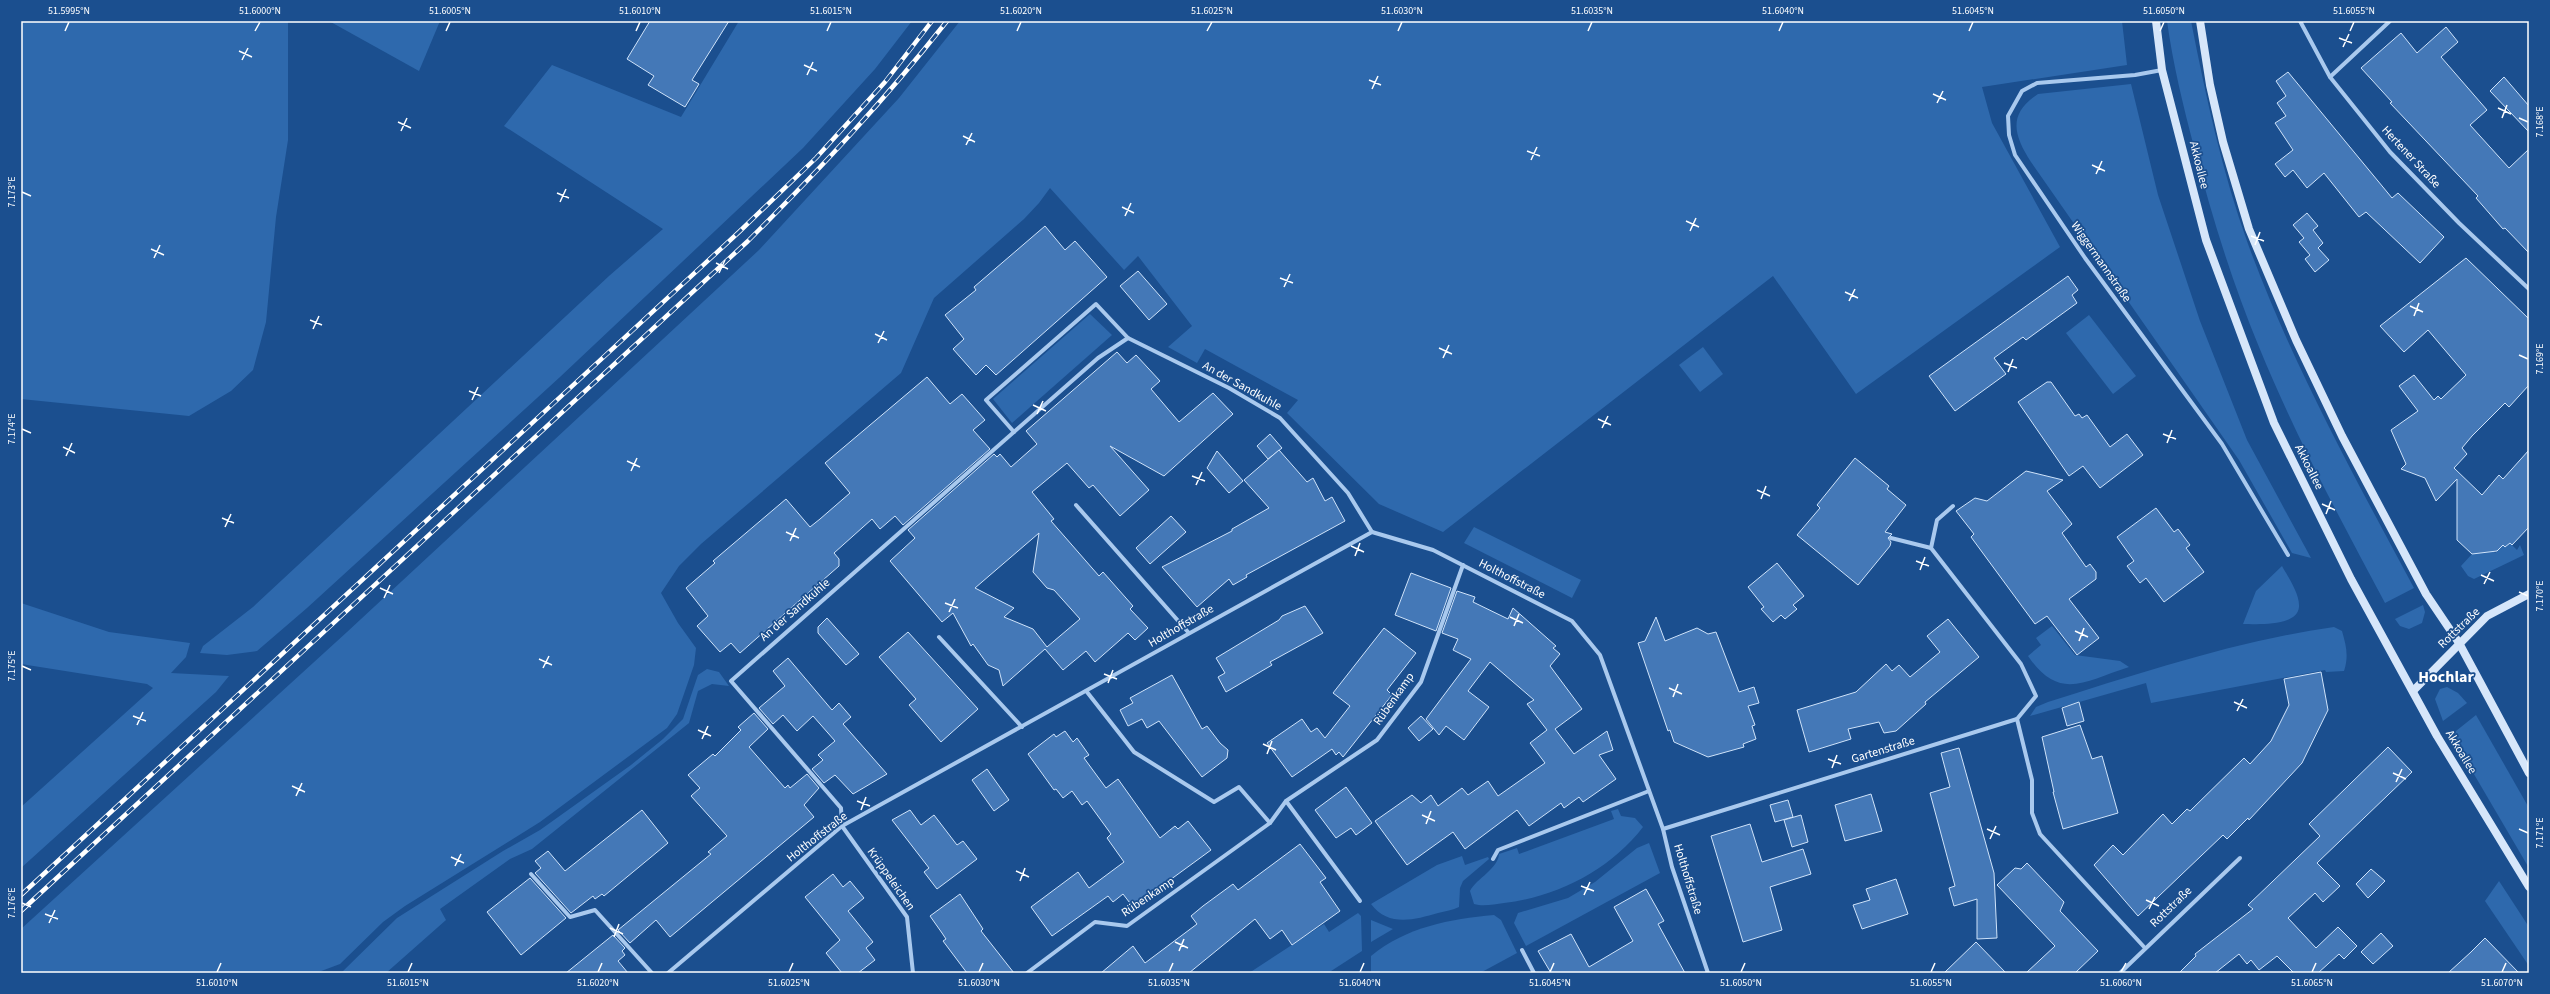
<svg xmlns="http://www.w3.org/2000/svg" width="2550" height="994" font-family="'Source Sans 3',sans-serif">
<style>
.green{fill:#2e69ad}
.building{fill:#4478b7;stroke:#cfe3fa;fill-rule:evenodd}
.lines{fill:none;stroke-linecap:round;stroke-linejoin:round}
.street{stroke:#a9c9ee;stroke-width:4}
.secondary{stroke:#d6e6fa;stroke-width:8}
.rail-casing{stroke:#fff;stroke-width:4.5}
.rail{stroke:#1b4f8f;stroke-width:3;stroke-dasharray:9;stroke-linecap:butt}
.ticks{fill:none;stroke:#fff;stroke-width:1.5}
.labels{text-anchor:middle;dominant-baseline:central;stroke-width:3.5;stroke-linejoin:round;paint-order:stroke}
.street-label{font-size:12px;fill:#fff;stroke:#1b4f8f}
.district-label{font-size:16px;font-weight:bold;fill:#fff;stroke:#1b4f8f}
.neatline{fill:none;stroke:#fff;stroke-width:1.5}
.ticks-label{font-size:10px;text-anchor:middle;fill:#fff}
</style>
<rect width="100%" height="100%" fill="#1b4f8f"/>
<g class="green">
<polygon points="21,21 288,21 288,140 276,217 266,322 253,370 231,391 189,416 21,399"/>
<polygon points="329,21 440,21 419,71"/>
<polygon points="739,21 912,21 875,69 803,148 560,377 307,608 257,651 227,655 200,653 203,646 253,607 609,276 663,229 504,126 552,65 681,117"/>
<polygon points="960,21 2122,21 2127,65 1982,87 1992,123 2060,247 1856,394 1773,276 1443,532 1379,504 1287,413 1298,400 1205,349 1197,363 1168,347 1192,326 1138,256 1124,270 1050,188 1039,203 1024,219 934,298 901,373 701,544 679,566 661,593 678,623 696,648 694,665 677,714 667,728 540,822 405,906 383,922 340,964 316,973 21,973 21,929 347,632 759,250 899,98"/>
<path d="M2167,21H2191C2206,97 2222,172 2248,244C2292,364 2354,476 2414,588L2385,603C2340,519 2295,435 2259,347C2232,282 2211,214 2194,147C2183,105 2173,64 2167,21Z"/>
<path d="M2131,84L2158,195L2200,321L2247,440L2311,558L2292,553L2239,460L2031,162C2013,134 2008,114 2038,94Z"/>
<polygon points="1090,314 1112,335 1012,423 993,399"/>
<polygon points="2089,315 2136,376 2113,394 2066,333"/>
<polygon points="1703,347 1723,374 1700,392 1679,365"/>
<polygon points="1474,527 1581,580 1572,598 1464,543"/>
<polygon points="2510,543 2517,550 2520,545 2524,555 2474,579 2468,576 2461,566 2472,554 2493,550 2495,553 2503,545 2506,547"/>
<path d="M2282,566C2288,577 2300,594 2299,607C2297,627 2257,624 2243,624L2256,591Z"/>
<polygon points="21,603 109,632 190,643 186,657 171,673 229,676 216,692 21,868 21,807 153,688 147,684 21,664"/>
<polygon points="2423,605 2425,612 2422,623 2409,629 2400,626 2395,619"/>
<path d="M2052,626L2075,655L2120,661L2129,667C2085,681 2059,702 2028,656L2041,645L2036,638Z"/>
<path d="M2334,627L2342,631C2346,645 2349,656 2344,671L2326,672L2325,670L2151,703L2146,683L2030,716L2036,707L2048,702C2141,673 2236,641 2334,627Z"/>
<polygon points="707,669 719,672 729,686 712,684 698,691 689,723 532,849 510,859 440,909 446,920 386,973 341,973 397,918 503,851 540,830 631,765 663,739 683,719 698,675"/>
<polygon points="2447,687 2458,693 2467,703 2443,721 2435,699 2440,689"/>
<polygon points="2476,715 2529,808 2529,868 2451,735"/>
<path d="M1618,809L1621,816L1635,818L1643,827C1610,870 1557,897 1504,903C1494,904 1484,907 1474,904L1470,891C1477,878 1498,869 1499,854L1517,848L1519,854L1614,819L1611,811Z"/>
<polygon points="1649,843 1660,873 1526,946 1514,923 1518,913 1568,898 1595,882 1637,848"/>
<path d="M1462,856L1465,865L1488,857L1489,859L1463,881L1460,888L1459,907C1453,910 1445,911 1438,913C1414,920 1388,927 1371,904L1437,865Z"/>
<polygon points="2499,881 2529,927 2529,966 2485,901"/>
<polygon points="1358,913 1361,916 1362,951 1328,973 1249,973 1324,924 1329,932"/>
<path d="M1494,915L1501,920L1517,953L1480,973H1371V956C1406,927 1450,919 1494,915Z"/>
<polygon points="1371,920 1393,929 1371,942"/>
</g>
<g class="building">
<polygon points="650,21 729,21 692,80 699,84 685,107 648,85 654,76 627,59"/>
<polygon points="2446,27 2458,42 2441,57 2487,110 2470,125 2509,168 2529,149 2529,253 2505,228 2503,229 2476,198 2478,196 2390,103 2392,102 2361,68 2401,33 2417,53"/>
<polygon points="2288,72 2392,198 2398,193 2444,237 2420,263 2366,212 2359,217 2324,173 2307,188 2293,170 2285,177 2275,164 2293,150 2275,123 2286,116 2277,103 2286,96 2276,81"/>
<polygon points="2504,77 2529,106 2529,132 2490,91"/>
<polygon points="2307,213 2318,226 2313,230 2323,243 2318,248 2329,260 2315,272 2305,259 2310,255 2299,242 2304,238 2293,225"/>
<polygon points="1045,226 1065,250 1075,241 1107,277 996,375 986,365 976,375 953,349 964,339 945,315 976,290 974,287"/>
<polygon points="2466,258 2529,319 2529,385 2509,407 2505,403 2472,436 2462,448 2467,454 2454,468 2482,495 2499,475 2503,479 2529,450 2529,527 2512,545 2510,543 2505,547 2503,545 2497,551 2472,554 2457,540 2457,479 2436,501 2425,478 2401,469 2406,464 2391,430 2418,411 2399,386 2414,375 2434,400 2438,396 2441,399 2466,375 2428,330 2404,352 2380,326"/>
<polygon points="1138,271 1167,304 1149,320 1120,286"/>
<polygon points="2068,276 2078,290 2072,295 2077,303 2026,340 2023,337 1994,358 2006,374 1955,411 1929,376"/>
<path d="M1117,352L1127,363L1136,355L1160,381L1151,389L1179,422L1213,393L1233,414L1164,476L1110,446L1149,490L1120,516L1093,485L1089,488L1067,463L1032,492L1054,519L1051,521L1099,576L1103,572L1133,606L1130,609L1148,628L1135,640L1128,633L1095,662L1086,651L1063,670L1045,649L1003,686L999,670L988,665L973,644L971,646L953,613L942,622L890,561L915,538L908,530L994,454L997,457L1000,454L1011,467L1037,444L1026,431ZM1039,533L1033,572L1047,588L1054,590L1080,619L1047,647L1033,629L1004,617L1014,608L975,588Z"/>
<polygon points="927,377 950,404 962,394 985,420 973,430 990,449 903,525 895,516 880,529 872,519 834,553 839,559 839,566 791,608 740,653 731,643 720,652 697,626 708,616 686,588 715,563 713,561 786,499 810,527 820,519 850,493 825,463"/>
<polygon points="2047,382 2051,382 2075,416 2079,414 2082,418 2087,415 2110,447 2127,434 2143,455 2100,488 2083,466 2069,476 2018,402"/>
<polygon points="1270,434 1282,448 1268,459 1257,446"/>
<polygon points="1279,450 1307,482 1313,478 1325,501 1332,497 1345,521 1246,575 1247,577 1233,585 1229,579 1197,607 1162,567 1232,531 1232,529 1269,508 1244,480"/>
<polygon points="1217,451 1243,481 1229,493 1207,468"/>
<polygon points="1855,458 1889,486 1887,489 1906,505 1885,532 1892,534 1888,538 1891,542 1890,546 1858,585 1797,535 1820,508 1817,505"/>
<polygon points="2026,471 2063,480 2047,491 2072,524 2062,533 2086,567 2090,564 2096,572 2096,579 2069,599 2099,638 2077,655 2047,616 2035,624 1971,537 1974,534 1956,511 1975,498 1987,501"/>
<polygon points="2156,508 2174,532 2178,529 2190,545 2186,548 2204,572 2164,602 2146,578 2140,583 2127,566 2134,561 2117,537"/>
<polygon points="1171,516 1186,532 1150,564 1136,548"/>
<polygon points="1777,563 1804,596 1793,605 1797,609 1785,619 1781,615 1773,622 1761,609 1764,607 1748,587"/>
<polygon points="1411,573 1451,588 1436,631 1395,615"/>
<polygon points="1457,591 1475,597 1473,602 1508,619 1513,608 1556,646 1553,648 1560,654 1550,666 1582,709 1555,729 1574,754 1607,731 1613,750 1599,755 1616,779 1583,802 1579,797 1564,808 1561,803 1529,826 1517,810 1465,849 1453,832 1407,865 1375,821 1412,795 1421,803 1431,795 1438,806 1462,788 1468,795 1488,781 1498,796 1545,763 1530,743 1547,730 1527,704 1534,700 1490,662 1468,691 1489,707 1464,740 1446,726 1439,735 1426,719 1471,659 1453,650 1458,639 1442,633"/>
<polygon points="1305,606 1323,633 1270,662 1272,665 1226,692 1218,677 1225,673 1216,658 1279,620 1282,616"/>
<polygon points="1656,617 1665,641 1697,628 1708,634 1716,632 1739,692 1754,687 1759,703 1748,706 1755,725 1752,726 1756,739 1743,744 1744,747 1708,757 1674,742 1670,730 1668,731 1638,643 1645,641"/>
<polygon points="827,618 859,654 846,665 818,633 818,627"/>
<polygon points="1948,619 1979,657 1925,702 1926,704 1896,731 1884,733 1879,722 1848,729 1851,739 1809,752 1797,710 1856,692 1886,664 1892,671 1899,665 1910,677 1940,652 1927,636"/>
<polygon points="1384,628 1416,653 1387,690 1392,695 1343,757 1339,752 1336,755 1332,749 1292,777 1267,743 1302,719 1311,732 1317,728 1325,738 1350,706 1333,693"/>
<polygon points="908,632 978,709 941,742 909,705 916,699 879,657"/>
<polygon points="788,658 832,710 839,703 851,717 843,724 887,774 853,794 835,775 824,783 812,769 823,760 818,755 835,741 813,716 797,731 783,715 773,724 759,708 785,686 773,671"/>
<polygon points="2321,672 2328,710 2302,763 2249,820 2248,818 2227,839 2223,835 2138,916 2094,865 2113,845 2123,855 2163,814 2172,824 2187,809 2190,811 2244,758 2250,764 2271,741 2289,705 2284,679"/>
<polygon points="1172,675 1202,729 1207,726 1220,743 1228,750 1227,758 1202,777 1159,721 1147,728 1142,719 1128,726 1120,710 1133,703 1130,698"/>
<polygon points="2079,702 2084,721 2067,726 2062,708"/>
<polygon points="754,713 768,729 749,747 785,788 788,785 790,788 807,774 819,788 804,805 814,817 670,937 656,920 630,943 618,930 711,854 708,852 727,836 691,796 700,788 688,775 713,754 715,756 741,730 738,727"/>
<polygon points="1421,716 1433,729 1419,741 1408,728"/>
<polygon points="2080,725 2092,759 2102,756 2118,813 2063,829 2053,792 2054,792 2042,737"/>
<polygon points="1065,731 1073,742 1077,738 1089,755 1084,758 1106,788 1118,779 1160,838 1175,826 1178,829 1188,821 1211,850 1133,907 1123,894 1113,902 1108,896 1052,936 1031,907 1078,872 1089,888 1124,862 1107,838 1111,834 1087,801 1082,805 1072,791 1063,798 1056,789 1054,790 1028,754 1054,734 1056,737"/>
<polygon points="2388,747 2412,772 2317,863 2340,886 2323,902 2315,893 2288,918 2316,948 2338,927 2357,946 2344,959 2339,954 2318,973 2294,973 2277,956 2259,970 2251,960 2247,964 2239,954 2215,973 2179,973 2196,956 2195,954 2253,909 2248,905 2320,836 2309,824"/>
<polygon points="1959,748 1994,873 1997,938 1977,939 1977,899 1954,906 1949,888 1955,886 1930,793 1950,787 1941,753"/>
<polygon points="987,769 1009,800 994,811 972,780"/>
<polygon points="1346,787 1372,823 1356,835 1351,828 1336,838 1315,810"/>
<polygon points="1871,794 1882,831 1845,841 1835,805"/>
<polygon points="1788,800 1793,817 1775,822 1770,805"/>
<polygon points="642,810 668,843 604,896 602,894 595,899 593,896 571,913 535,873 541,868 535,861 548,851 565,871"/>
<polygon points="910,810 921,825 934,815 957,845 963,841 977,859 937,889 924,872 929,868 892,820"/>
<polygon points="1801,815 1808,842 1792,847 1784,820"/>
<polygon points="1750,824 1762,862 1803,849 1811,874 1770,887 1782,930 1743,942 1711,836"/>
<polygon points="1300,844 1326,878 1320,882 1340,911 1292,945 1282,930 1270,939 1255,919 1189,973 1101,973 1133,946 1145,963 1197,924 1191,916 1203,906 1233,884 1238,890"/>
<polygon points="2027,863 2064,902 2060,911 2098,951 2075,973 2026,973 2055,946 1997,885 2015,868 2021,869"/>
<polygon points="2371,869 2385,881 2368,898 2356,884"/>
<polygon points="833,874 843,887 850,881 864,898 848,911 873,942 866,948 875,960 858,973 842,973 826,953 840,940 805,897"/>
<polygon points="530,878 566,918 521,955 487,912"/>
<polygon points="1896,879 1908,914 1862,929 1853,905 1870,900 1866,889"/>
<polygon points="1646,889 1664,921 1658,924 1685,973 1551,973 1538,951 1571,934 1589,967 1633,941 1614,907"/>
<polygon points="960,894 983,929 981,931 1014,973 967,973 943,941 946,939 942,933 930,916"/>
<polygon points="2381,933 2393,946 2373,964 2361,952"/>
<polygon points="613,935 625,948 622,951 625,955 618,961 628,973 566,973"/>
<polygon points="2485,938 2519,973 2448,973 2471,952"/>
<polygon points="1976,942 2006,973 1944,973"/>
</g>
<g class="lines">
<g class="street">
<polyline points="2300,21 2330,77 2390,152 2459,223 2529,289"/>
<polyline points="2162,70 2135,75 2037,83 2022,91 2008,116 2009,135 2015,155 2085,258 2222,444 2288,555"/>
<polyline points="2330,77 2390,21"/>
<polyline points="1014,432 986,400 1096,304 1128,338"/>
<polyline points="1076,505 1188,632"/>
<polyline points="1891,538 1931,548"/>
<polyline points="939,637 1022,727"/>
<polyline points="1087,692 1134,752 1214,802 1239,787 1270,823"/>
<polyline points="2017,719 2032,780 2032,813 2040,834 2145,948"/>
<polyline points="1286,801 1360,901"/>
<polyline points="1663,829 2017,719 2036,696 2021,664 1931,548 1937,520 1953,506"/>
<polyline points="1493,859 1498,850 1649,791"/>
<polyline points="531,874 570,917 595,910 652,973"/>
<polyline points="1522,950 1534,973"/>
<polyline points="668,973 842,826 1372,532 1433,550 1572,621 1600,655 1663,829 1672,867 1708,973"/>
<polyline points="913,973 907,917 842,826 841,808 731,681 1098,358 1128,338 1229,388 1280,418 1348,493 1372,532"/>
<polyline points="1027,973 1095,922 1127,926 1270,823 1286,801 1377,740 1421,682 1463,565"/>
<polyline points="2120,973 2240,858"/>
</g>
<g class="secondary">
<polyline points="2156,21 2162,70 2206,240 2274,423 2351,579 2437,736 2529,887"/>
<polyline points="2200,21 2210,85 2223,142 2249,229 2296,340 2342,436 2426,594 2459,643 2529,773"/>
<polyline points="2413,691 2487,616 2529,594"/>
</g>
<g class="rail-casing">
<g id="rail">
<polyline points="21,895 739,232 816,158 885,82 932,21"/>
<path d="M21,911L748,241C820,169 884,101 947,21"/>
</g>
</g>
<use href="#rail" class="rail"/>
</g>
<path class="ticks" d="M65,31L69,22M255,31L260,22M446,31L450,22M636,31L640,22M827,31L831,22M1017,31L1021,22M1207,31L1212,22M1398,31L1402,22M1588,31L1592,22M1779,31L1783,22M1969,31L1973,22M2160,31L2164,22M2350,31L2354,22M2339,38L2352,43M2343,47L2349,34M239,51L252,57M242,60L248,48M804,65L817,71M807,75L813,62M1369,80L1381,85M1372,89L1378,76M1933,94L1946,100M1937,103L1943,91M2498,108L2511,114M2502,118L2507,105M2519,118L2528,122M398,122L411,128M401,131L407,118M963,136L975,142M966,145L972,133M1527,151L1540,156M1531,160L1537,147M2092,165L2105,171M2096,174L2102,161M22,192L31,196M557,193L569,198M560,202L566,189M1122,207L1134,213M1125,216L1131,203M1686,221L1699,227M1690,231L1696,218M2251,236L2264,241M2255,245L2260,232M151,249L164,255M154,258L160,245M716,263L728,269M719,273L725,260M1280,278L1293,283M1284,287L1290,274M1845,292L1858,298M1849,301L1855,289M2410,306L2423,312M2414,316L2419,303M310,320L322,325M313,329L319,316M875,334L887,340M878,343L884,331M1439,348L1452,354M2519,355L2528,359M1443,358L1449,345M2004,363L2017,368M2008,372L2013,359M469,391L481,396M472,400L478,387M1033,405L1046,411M1037,414L1043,401M1598,419L1611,425M1602,428L1608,416M22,429L31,433M2163,434L2176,439M2167,443L2172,430M63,447L75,453M66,456L72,443M627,461L640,467M631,471L637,458M1192,476L1205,481M1196,485L1202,472M1757,490L1770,496M1761,499L1766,486M2322,504L2335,510M2326,514L2331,501M222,518L234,523M225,527L231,514M786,532L799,538M790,541L796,528M1351,546L1364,552M1355,556L1360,543M1916,561L1929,566M1920,570L1925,557M2481,575L2494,581M2484,584L2490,572M380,588L393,594M2519,592L2528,596M384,598L390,585M945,603L958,608M949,612L955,599M1510,617L1523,623M1514,626L1519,614M2075,631L2088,637M2079,641L2084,628M539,659L552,665M22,666L31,670M543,668L549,656M1104,674L1117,679M1108,683L1113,670M1669,688L1682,694M1673,697L1678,684M2234,702L2247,708M2237,711L2243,699M133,716L146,721M137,725L143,712M698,730L711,736M702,739L708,726M1263,744L1276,750M1267,754L1272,741M1828,759L1841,764M1832,768L1837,755M2393,773L2406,779M2396,782L2402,769M292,786L305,792M296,796L302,783M857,801L870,806M861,810L866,797M1422,815L1435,821M1426,824L1431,811M1987,829L2000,835M2519,829L2528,833M1990,839L1996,826M451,857L464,863M455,866L461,854M1016,871L1029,877M1020,881L1025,868M1581,886L1594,891M1584,895L1590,882M2146,900L2159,906M22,903L31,907M2149,909L2155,897M45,914L58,919M49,923L55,910M610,928L623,934M614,937L619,924M1175,942L1188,948M1179,951L1184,939M217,972L221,963M408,972L412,963M598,972L602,963M789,972L793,963M979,972L983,963M1169,972L1173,963M1360,972L1364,963M1550,972L1554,963M1741,972L1745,963M1931,972L1935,963M2121,972L2126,963M2312,972L2316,963M2502,972L2506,963"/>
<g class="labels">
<g class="street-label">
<text transform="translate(2411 157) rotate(47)">Hertener Straße</text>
<text transform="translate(2199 165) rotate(76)">Akkoallee</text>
<text transform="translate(2101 262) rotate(55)">Wiggermannstraße</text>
<text transform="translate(1242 386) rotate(29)">An der Sandkuhle</text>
<text transform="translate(2309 467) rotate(63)">Akkoallee</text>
<text transform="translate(1512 579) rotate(27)">Holthoffstraße</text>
<text transform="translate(795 610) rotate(-41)">An der Sandkuhle</text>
<text transform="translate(1181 626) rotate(-30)">Holthoffstraße</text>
<text transform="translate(2459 628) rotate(-44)">Rottstraße</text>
<text transform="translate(1394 699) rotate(-55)">Rübenkamp</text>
<text transform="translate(1883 750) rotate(-17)">Gartenstraße</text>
<text transform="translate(2461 752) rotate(59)">Akkoallee</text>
<text transform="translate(817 837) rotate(-38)">Holthoffstraße</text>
<text transform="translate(891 879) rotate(55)">Krüppeleichen</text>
<text transform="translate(1688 879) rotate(73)">Holthoffstraße</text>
<text transform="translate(1148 897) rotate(-34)">Rübenkamp</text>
<text transform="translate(2171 907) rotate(-44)">Rottstraße</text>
</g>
<g class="district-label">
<text x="2446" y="677">Hochlar</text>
</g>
</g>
<rect width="2550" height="994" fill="none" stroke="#1b4f8f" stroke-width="44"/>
<rect x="22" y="22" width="2506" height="950" class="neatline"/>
<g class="ticks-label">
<text x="69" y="14">51.5995°N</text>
<text x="260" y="14">51.6000°N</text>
<text x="450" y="14">51.6005°N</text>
<text x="640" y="14">51.6010°N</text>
<text x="831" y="14">51.6015°N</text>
<text x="1021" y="14">51.6020°N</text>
<text x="1212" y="14">51.6025°N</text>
<text x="1402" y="14">51.6030°N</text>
<text x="1592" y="14">51.6035°N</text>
<text x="1783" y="14">51.6040°N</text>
<text x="1973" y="14">51.6045°N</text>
<text x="2164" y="14">51.6050°N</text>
<text x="2354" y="14">51.6055°N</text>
<text transform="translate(2539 122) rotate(-90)" y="4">7.168°E</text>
<text transform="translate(11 192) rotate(-90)" y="4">7.173°E</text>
<text transform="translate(2539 359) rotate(-90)" y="4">7.169°E</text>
<text transform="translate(11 429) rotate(-90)" y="4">7.174°E</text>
<text transform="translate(2539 596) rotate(-90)" y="4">7.170°E</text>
<text transform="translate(11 666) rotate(-90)" y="4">7.175°E</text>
<text transform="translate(2539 833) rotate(-90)" y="4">7.171°E</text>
<text transform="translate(11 903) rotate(-90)" y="4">7.176°E</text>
<text x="217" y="986">51.6010°N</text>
<text x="408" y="986">51.6015°N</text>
<text x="598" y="986">51.6020°N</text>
<text x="789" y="986">51.6025°N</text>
<text x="979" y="986">51.6030°N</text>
<text x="1169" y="986">51.6035°N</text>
<text x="1360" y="986">51.6040°N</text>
<text x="1550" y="986">51.6045°N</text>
<text x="1741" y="986">51.6050°N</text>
<text x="1931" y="986">51.6055°N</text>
<text x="2121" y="986">51.6060°N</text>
<text x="2312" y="986">51.6065°N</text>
<text x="2502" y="986">51.6070°N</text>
</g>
</svg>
